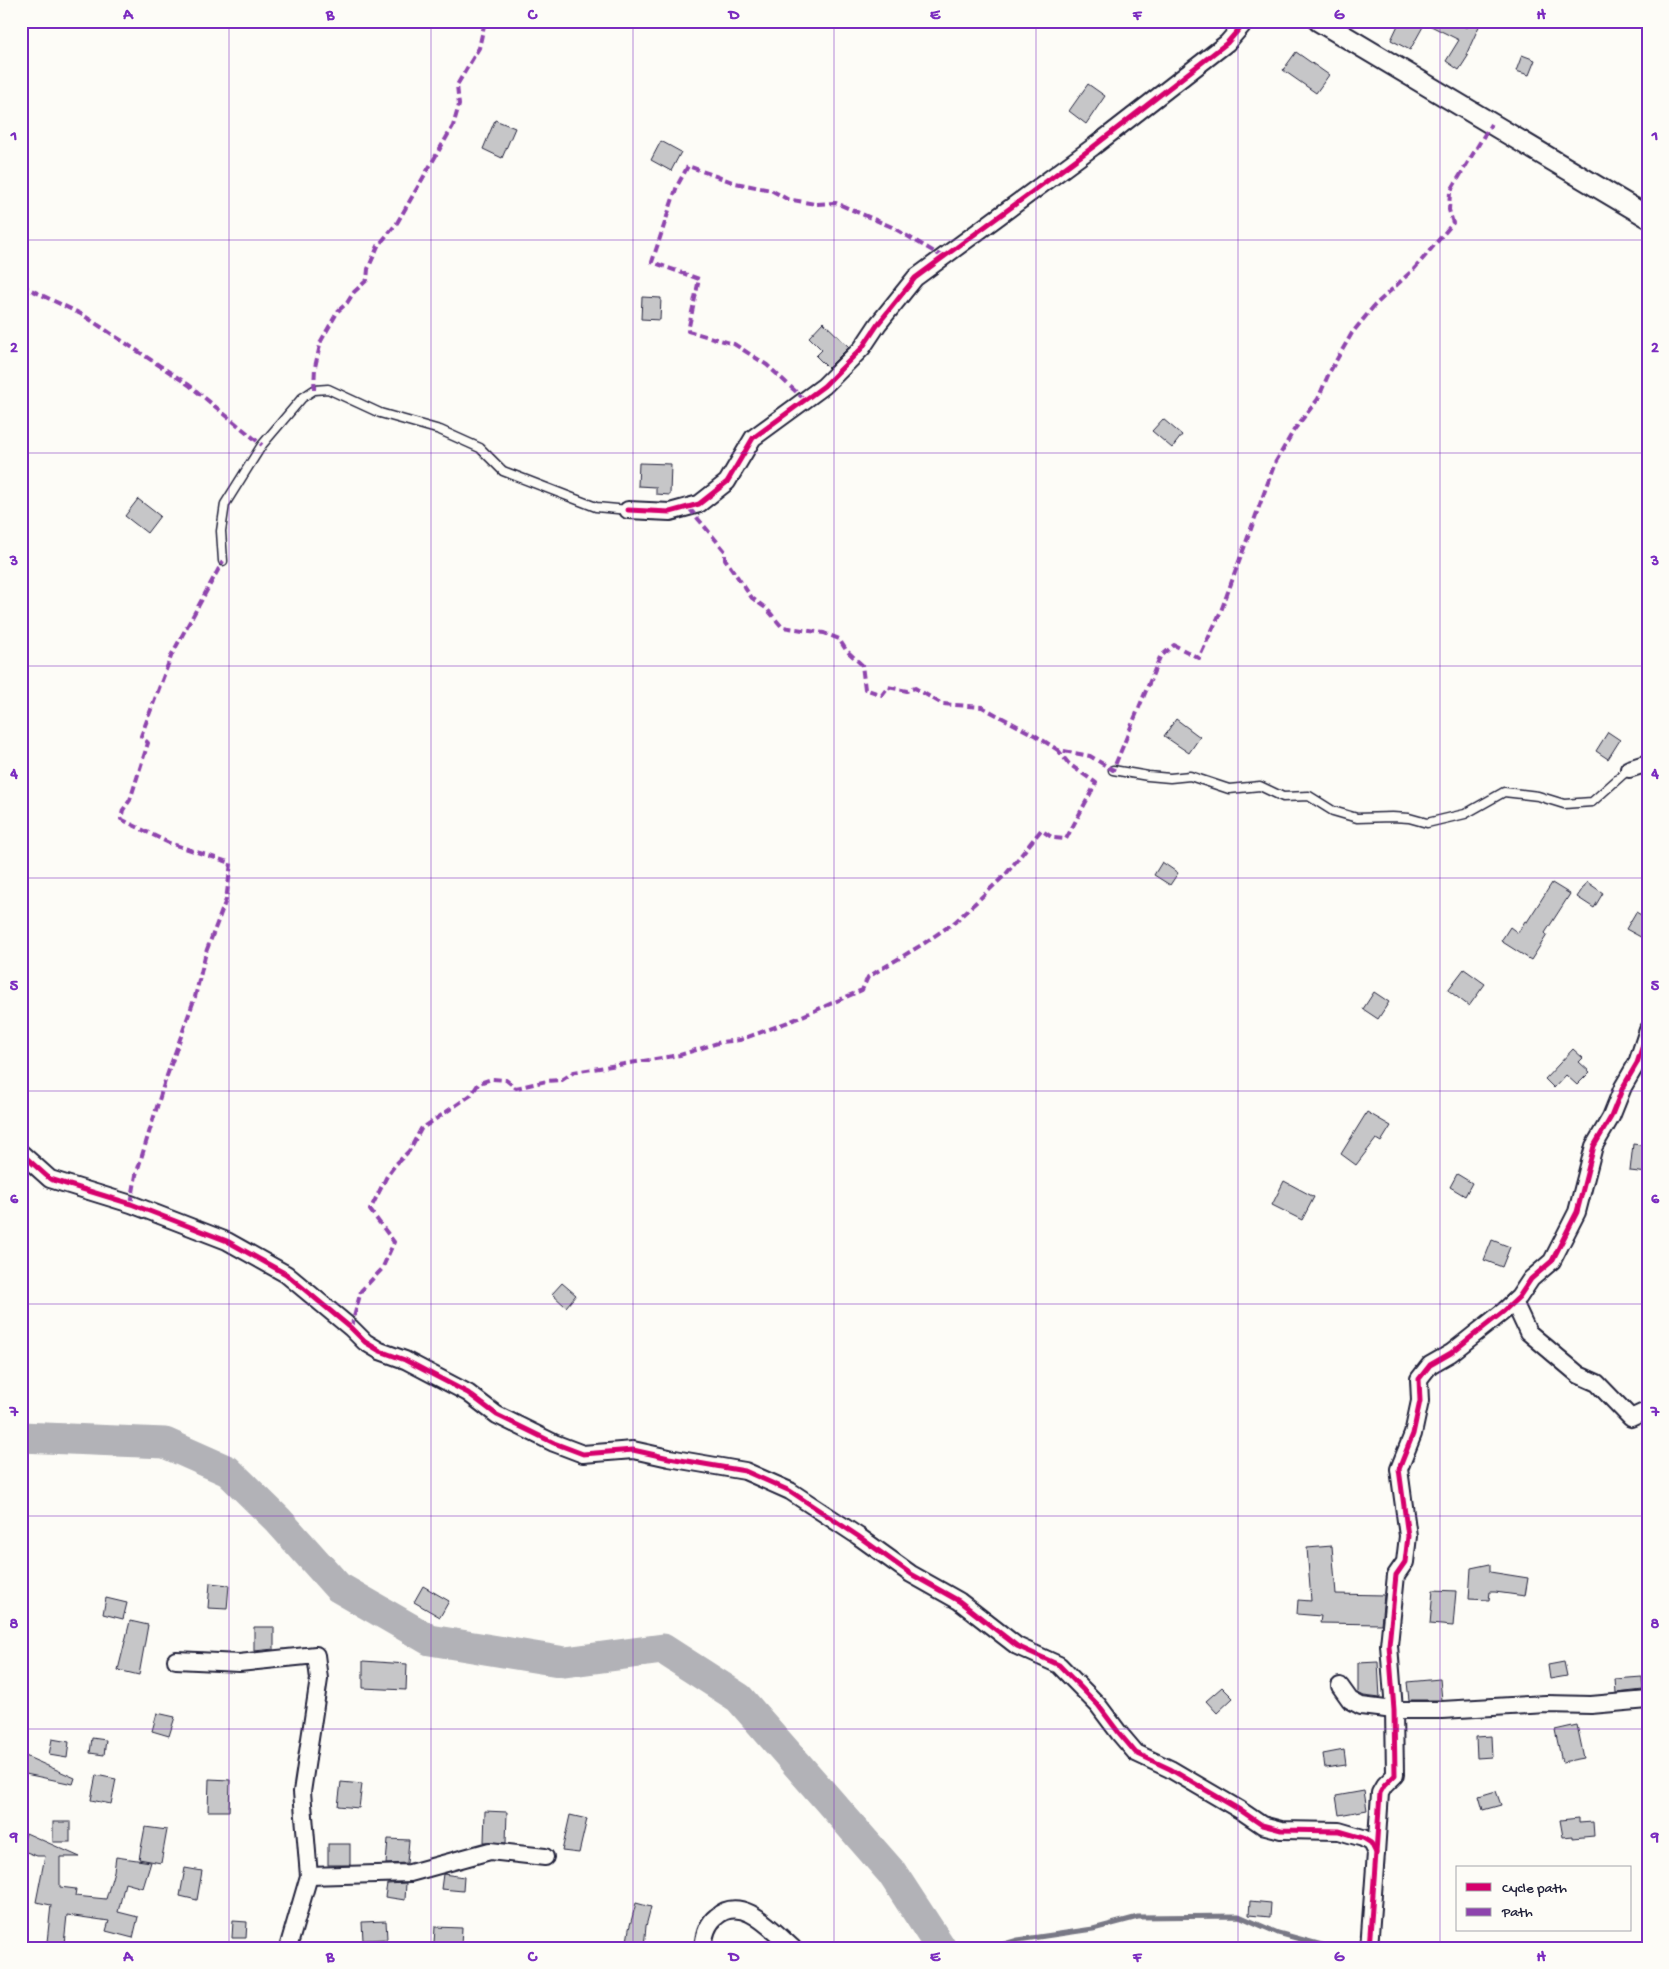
<svg xmlns="http://www.w3.org/2000/svg" width="1669" height="1969" font-family="'Gochi Hand',sans-serif">
<style>
.lines{fill:none;stroke-linecap:round;stroke-linejoin:round}
.stream{stroke:#787885;stroke-width:5}
.river{stroke:#b2b2b7;stroke-width:31}
.building{fill:#c6c6c8;stroke:#22223b}
.service-casing{stroke:#22223b;stroke-width:11}
.minor-casing{stroke:#22223b;stroke-width:20}
.tertiary-casing{stroke:#22223b;stroke-width:24}
.service{stroke:#fdfcf7;stroke-width:8}
.minor{stroke:#fdfcf7;stroke-width:16}
.tertiary{stroke:#fdfcf7;stroke-width:20}
.quiet{stroke:#8e44ad;stroke-width:4;stroke-dasharray:8 4;stroke-linecap:butt}
.cycleway-casing{stroke:#fdfcf7;stroke-width:8}
.cycleway{stroke:#d6006c;stroke-width:5}
.grid{fill:none;stroke:#7b2cbf;stroke-width:1;stroke-opacity:0.55}
.neatline{fill:none;stroke:#7b2cbf;stroke-width:2}
.grid-label{font-size:16px;text-anchor:middle;font-weight:bold;fill:#7b2cbf}
</style>
<rect width="100%" height="100%" fill="#fdfcf7"/>
<filter id="ink" filterUnits="userSpaceOnUse"><feTurbulence type="fractalNoise" baseFrequency=".02" numOctaves="2"/><feDisplacementMap in="SourceGraphic" scale="10" xChannelSelector="R" yChannelSelector="G"/><feConvolveMatrix kernelMatrix="1 2 1 2 8 2 1 2 1" color-interpolation-filters="sRGB"/></filter>
<g filter="url(#ink)">
<g class="lines">
<polyline class="stream" points="991,1948 1018,1940 1093,1929 1138,1917 1239,1916 1278,1933 1333,1948"/>
<polyline class="river" points="21,1437 165,1443 228,1471 278,1520 338,1587 430,1640 565,1662 663,1649 739,1698 892,1873 941,1948"/>
</g>
<g class="building">
<polygon points="1400,21 1452,21 1467,28 1471,21 1481,22 1466,55 1468,56 1459,70 1446,61 1459,40 1425,23 1410,50 1391,40"/>
<polygon points="1296,52 1329,75 1316,93 1283,70"/>
<polygon points="1522,55 1535,60 1529,75 1516,71"/>
<polygon points="1088,84 1105,96 1086,124 1069,111"/>
<polygon points="495,120 515,128 502,158 483,149"/>
<polygon points="661,141 681,152 671,171 651,160"/>
<polygon points="642,297 661,298 660,320 641,319"/>
<polygon points="823,322 849,347 828,368 816,356 822,350 809,337"/>
<polygon points="1163,419 1182,435 1172,448 1152,431"/>
<polygon points="639,463 671,464 670,495 656,494 656,487 638,486"/>
<polygon points="138,499 160,516 147,533 125,516"/>
<polygon points="1176,719 1200,737 1189,753 1164,736"/>
<polygon points="1608,732 1620,740 1608,759 1596,751"/>
<polygon points="1162,862 1178,873 1170,885 1154,875"/>
<polygon points="1587,882 1603,893 1594,908 1577,897"/>
<polygon points="1552,883 1570,894 1545,933 1547,935 1531,960 1501,941 1510,927 1518,933 1525,921 1527,922"/>
<polygon points="1636,912 1648,919 1648,941 1626,929"/>
<polygon points="1464,969 1485,984 1469,1006 1448,990"/>
<polygon points="1374,992 1389,1002 1378,1019 1363,1009"/>
<polygon points="1573,1049 1583,1058 1579,1062 1590,1072 1577,1085 1566,1075 1554,1088 1545,1079"/>
<polygon points="1367,1112 1391,1126 1381,1142 1376,1139 1356,1165 1341,1154"/>
<polygon points="1633,1144 1648,1146 1648,1173 1630,1171"/>
<polygon points="1457,1174 1472,1183 1465,1196 1450,1187"/>
<polygon points="1284,1181 1314,1197 1302,1220 1272,1205"/>
<polygon points="1492,1240 1510,1247 1502,1267 1484,1260"/>
<polygon points="562,1283 576,1295 566,1307 552,1294"/>
<polygon points="1332,1546 1336,1594 1384,1595 1381,1624 1320,1623 1321,1616 1297,1614 1298,1600 1311,1601 1307,1548"/>
<polygon points="1490,1564 1490,1572 1528,1578 1525,1596 1495,1592 1490,1592 1489,1600 1469,1599 1471,1568"/>
<polygon points="210,1583 229,1585 227,1609 208,1608"/>
<polygon points="423,1586 449,1601 440,1617 414,1602"/>
<polygon points="1433,1590 1456,1591 1453,1626 1430,1624"/>
<polygon points="106,1598 127,1603 123,1619 103,1614"/>
<polygon points="130,1621 148,1625 139,1675 118,1670"/>
<polygon points="254,1627 274,1627 274,1649 254,1651"/>
<polygon points="363,1661 407,1664 406,1690 363,1688"/>
<polygon points="1378,1662 1380,1698 1364,1696 1358,1693 1358,1663"/>
<polygon points="1564,1662 1567,1676 1550,1679 1548,1665"/>
<polygon points="1642,1677 1643,1690 1616,1693 1615,1679"/>
<polygon points="1440,1679 1442,1700 1409,1700 1407,1682"/>
<polygon points="1222,1687 1233,1698 1217,1713 1206,1701"/>
<polygon points="157,1713 175,1717 169,1736 152,1731"/>
<polygon points="1577,1725 1584,1758 1562,1762 1555,1730"/>
<polygon points="1491,1736 1492,1757 1477,1758 1476,1737"/>
<polygon points="92,1738 106,1740 104,1755 90,1753"/>
<polygon points="52,1739 69,1742 67,1758 49,1755"/>
<polygon points="1344,1750 1346,1765 1325,1768 1323,1754"/>
<polygon points="21,1754 75,1778 73,1784 21,1773"/>
<polygon points="96,1775 116,1779 111,1804 91,1800"/>
<polygon points="209,1779 230,1780 229,1811 208,1811"/>
<polygon points="341,1782 362,1784 359,1808 338,1806"/>
<polygon points="1364,1791 1367,1810 1339,1815 1336,1796"/>
<polygon points="1496,1791 1501,1805 1483,1810 1479,1796"/>
<polygon points="485,1811 507,1812 506,1843 484,1842"/>
<polygon points="570,1815 587,1819 579,1853 562,1851"/>
<polygon points="1579,1818 1579,1823 1593,1822 1594,1836 1573,1838 1573,1836 1563,1837 1560,1820"/>
<rect x="53" y="1822" width="17" height="20"/>
<polygon points="145,1827 167,1830 161,1863 139,1859"/>
<polygon points="26,1833 80,1857 60,1857 60,1887 76,1889 75,1896 106,1899 114,1871 116,1857 151,1862 143,1888 125,1883 118,1912 138,1917 133,1938 106,1931 109,1921 67,1915 64,1944 47,1942 51,1905 36,1902 45,1856 37,1856 21,1850"/>
<polygon points="388,1839 409,1840 407,1863 386,1864"/>
<rect x="328" y="1844" width="22" height="21"/>
<polygon points="185,1868 202,1871 197,1900 180,1896"/>
<polygon points="443,1874 464,1877 463,1891 441,1889"/>
<polygon points="406,1883 405,1900 385,1897 387,1884"/>
<polygon points="1250,1901 1271,1903 1270,1917 1249,1915"/>
<polygon points="636,1903 651,1907 646,1926 644,1948 626,1948 629,1929"/>
<polygon points="233,1921 247,1922 246,1938 232,1938"/>
<polygon points="386,1921 387,1939 363,1940 362,1922"/>
<polygon points="435,1927 462,1928 461,1946 434,1944"/>
</g>
<g class="lines">
<g class="service-casing">
<g id="service">
<polyline points="223,561 221,531 225,504 262,445 302,398 314,390 328,389 380,413 440,430 480,448 503,471 596,507 628,510"/>
<polyline points="1113,770 1148,776 1170,778 1190,776 1229,789 1260,786 1283,797 1309,796 1333,811 1357,818 1392,817 1409,818 1427,823 1465,814 1504,792 1538,796 1564,804 1592,802 1629,769"/>
</g>
</g>
<g class="minor-casing">
<g id="minor">
<polyline points="628,510 670,512 699,504 727,482 753,438 824,386 862,348 878,324 915,278 1093,147 1227,43 1246,21"/>
<polyline points="1629,769 1648,763"/>
<polyline points="21,1153 50,1179 131,1204 227,1241 286,1274 351,1328 365,1342 380,1351 405,1360 468,1393 497,1415 554,1443 583,1454 633,1450 669,1458 745,1471 790,1491 858,1536 911,1574 959,1601 1017,1646 1059,1665 1098,1705 1119,1733 1136,1753 1170,1769 1240,1810 1262,1825 1281,1830 1339,1831 1363,1838 1371,1843 1376,1853 1369,1948"/>
<polyline points="1514,1302 1528,1332 1579,1375 1597,1383 1631,1418 1648,1410"/>
<polyline points="176,1660 239,1663 316,1655 319,1679 302,1792 309,1876 288,1948"/>
<polyline points="1340,1686 1350,1700 1361,1706 1394,1710 1442,1710 1546,1704 1591,1705 1648,1700"/>
<polyline points="1376,1853 1380,1793 1384,1786 1395,1775 1394,1710 1389,1645 1396,1575 1405,1562 1408,1536 1399,1469 1413,1434 1420,1401 1419,1379 1430,1365 1451,1353 1504,1311 1519,1297 1531,1279 1552,1261 1577,1212 1594,1146 1611,1117 1623,1087 1637,1063 1648,1030"/>
<polyline points="309,1876 410,1873 490,1851 545,1857"/>
<path d="M703,1948C704,1936 707,1924 716,1917C742,1893 773,1931 793,1948"/>
</g>
</g>
<g class="tertiary-casing">
<polyline id="tertiary" points="1319,21 1648,217"/>
</g>
<use href="#service" class="service"/>
<use href="#minor" class="minor"/>
<use href="#tertiary" class="tertiary"/>
<g class="quiet">
<polyline points="21,285 83,315 189,385 262,445"/>
<polyline points="314,390 315,367 321,341 338,311 347,303 354,292 367,280 368,269 378,246 397,223 453,126 459,105 457,85 479,48 485,21"/>
<polyline points="805,400 767,365 734,344 688,331 699,279 652,262 677,186 688,166 735,183 771,190 787,199 815,204 836,203 892,227 943,257"/>
<polyline points="689,508 725,551 725,559 752,598 767,609 782,627 824,633 839,639 846,650 862,665 865,689 882,695 888,687 907,691 915,688 942,704 982,707 1036,736 1058,750 1090,756 1113,770 1160,657 1174,645 1199,658 1221,611 1275,463 1294,430 1318,399 1329,373 1352,333 1374,306 1415,268 1453,223 1449,210 1450,192 1491,124"/>
<polyline points="131,1204 136,1175 164,1084 195,997 206,952 226,900 231,863 169,843 121,819 123,810 130,800 148,743 141,736 172,654 223,561"/>
<polyline points="351,1328 361,1291 382,1269 394,1242 370,1210 387,1176 396,1164 409,1151 421,1129 471,1095 479,1083 492,1079 506,1080 516,1088 547,1081 562,1080 574,1072 680,1055 721,1042 740,1040 791,1021 862,990 868,977 923,944 955,922 1006,874 1041,830 1053,838 1066,839 1096,783 1069,764 1058,750"/>
</g>
<g class="cycleway-casing">
<g id="cycleway">
<polyline points="628,510 670,512 699,504 727,482 753,438 824,386 862,348 878,324 915,278 1093,147 1227,43 1246,21"/>
<polyline points="21,1153 50,1179 131,1204 227,1241 286,1274 351,1328 365,1342 380,1351 405,1360 468,1393 497,1415 554,1443 583,1454 633,1450 669,1458 745,1471 790,1491 858,1536 911,1574 959,1601 1017,1646 1059,1665 1098,1705 1119,1733 1136,1753 1170,1769 1240,1810 1262,1825 1281,1830 1339,1831 1363,1838 1371,1843 1376,1853 1369,1948"/>
<polyline points="1376,1853 1380,1793 1384,1786 1395,1775 1394,1710 1389,1645 1396,1575 1405,1562 1408,1536 1399,1469 1413,1434 1420,1401 1419,1379 1430,1365 1451,1353 1504,1311 1519,1297 1531,1279 1552,1261 1577,1212 1594,1146 1611,1117 1623,1087 1637,1063 1648,1030"/>
</g>
</g>
<use href="#cycleway" class="cycleway"/>
</g>
</g>
<path class="grid" d="M229,21V1948M431,21V1948M633,21V1948M834,21V1948M1036,21V1948M1238,21V1948M1440,21V1948M21,240H1648M21,453H1648M21,666H1648M21,878H1648M21,1091H1648M21,1304H1648M21,1516H1648M21,1729H1648"/>
<rect width="1669" height="1969" fill="none" stroke="#fdfcf7" stroke-width="55"/>
<rect x="1456" y="1866" width="175" height="65" fill="#fdfcf7" stroke="#a5a5ac"/>
<rect x="1466" y="1883" width="25" height="8" fill="#d6006c" stroke="#a5a5ac"/>
<text x="1502" y="1892" font-size="15" fill="#22223b">Cycle path</text>
<rect x="1466" y="1908" width="25" height="8" fill="#8e44ad" stroke="#a5a5ac"/>
<text x="1502" y="1916" font-size="15" fill="#22223b">Path</text>
<rect x="28" y="28" width="1614" height="1914" class="neatline"/>
<g class="grid-label">
<text x="128" y="19">A</text>
<text x="330" y="19">B</text>
<text x="532" y="19">C</text>
<text x="734" y="19">D</text>
<text x="935" y="19">E</text>
<text x="1137" y="19">F</text>
<text x="1339" y="19">G</text>
<text x="1541" y="19">H</text>
<text x="14" y="140">1</text>
<text x="1655" y="140">1</text>
<text x="14" y="352">2</text>
<text x="1655" y="352">2</text>
<text x="14" y="565">3</text>
<text x="1655" y="565">3</text>
<text x="14" y="778">4</text>
<text x="1655" y="778">4</text>
<text x="14" y="990">5</text>
<text x="1655" y="990">5</text>
<text x="14" y="1203">6</text>
<text x="1655" y="1203">6</text>
<text x="14" y="1416">7</text>
<text x="1655" y="1416">7</text>
<text x="14" y="1628">8</text>
<text x="1655" y="1628">8</text>
<text x="14" y="1841">9</text>
<text x="1655" y="1841">9</text>
<text x="128" y="1961">A</text>
<text x="330" y="1961">B</text>
<text x="532" y="1961">C</text>
<text x="734" y="1961">D</text>
<text x="935" y="1961">E</text>
<text x="1137" y="1961">F</text>
<text x="1339" y="1961">G</text>
<text x="1541" y="1961">H</text>
</g>
</svg>
